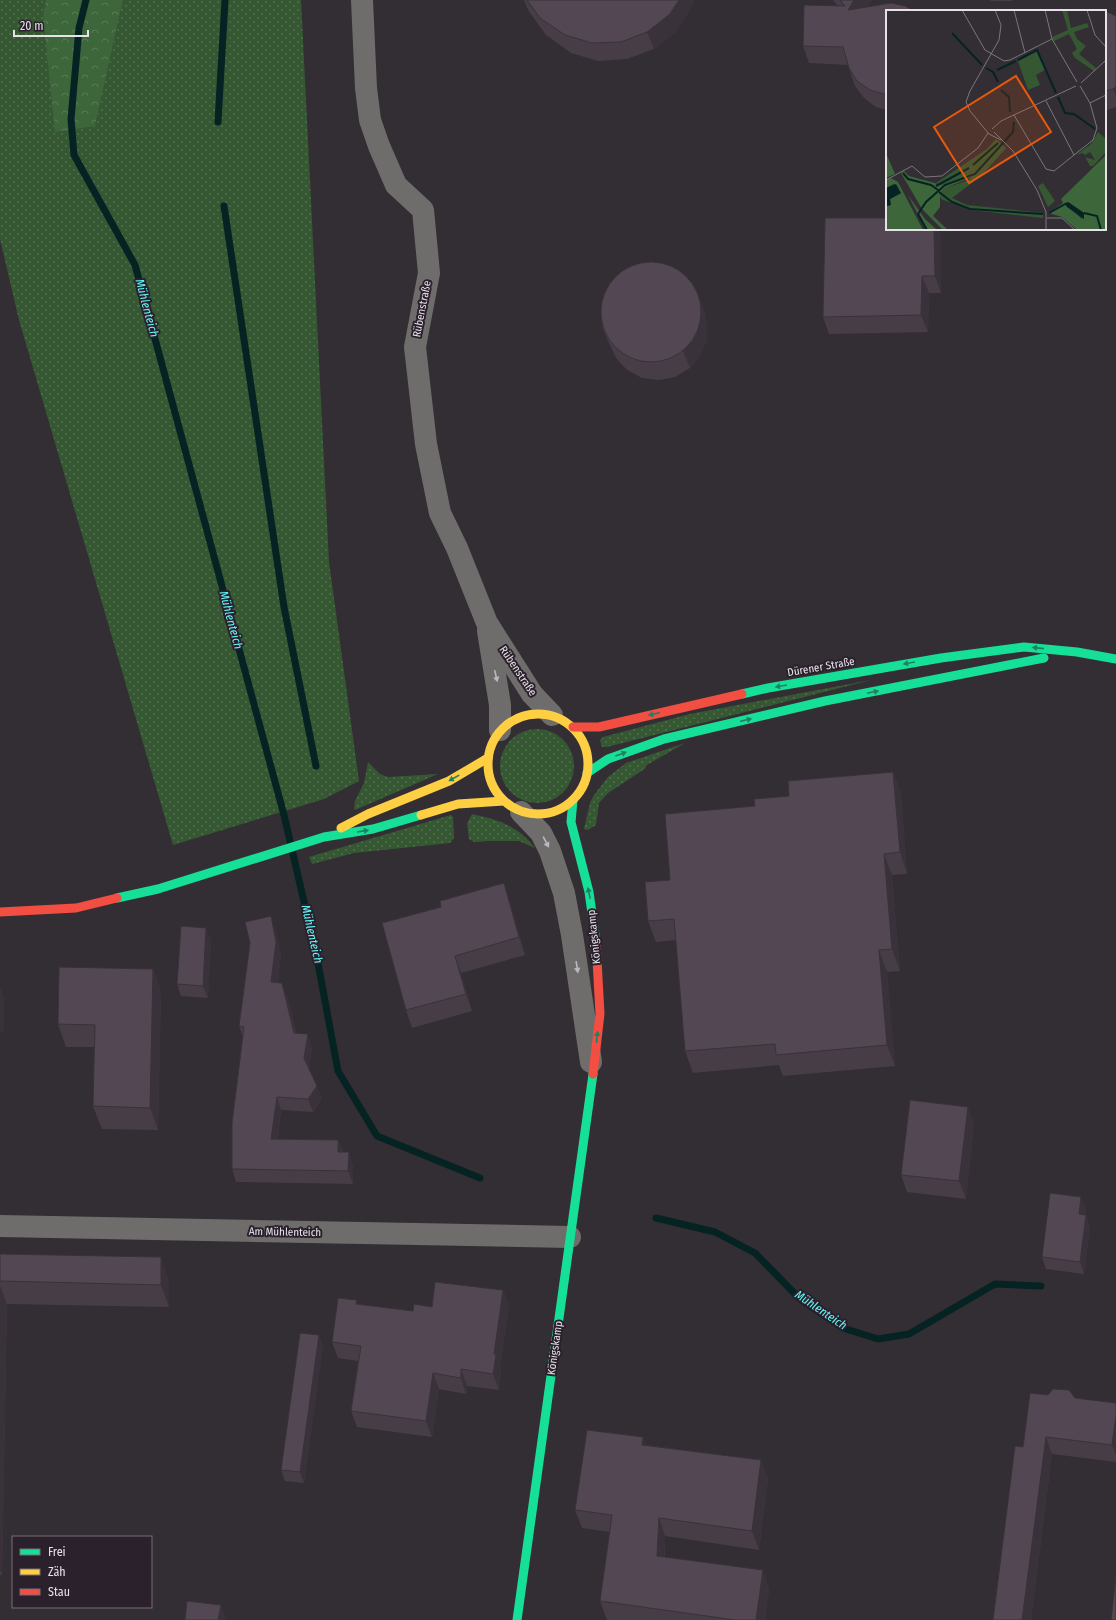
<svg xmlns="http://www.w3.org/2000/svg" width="1116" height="1620" font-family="'Fira Sans Condensed',sans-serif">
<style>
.grass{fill:url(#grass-dots)}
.forest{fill:url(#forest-crowns)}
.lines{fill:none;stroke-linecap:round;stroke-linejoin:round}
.stream{stroke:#062324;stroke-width:7}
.street{stroke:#6f6d6c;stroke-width:22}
.fast{stroke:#16e098;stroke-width:9}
.slow{stroke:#ffcf43;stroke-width:9}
.jam{stroke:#f24e42;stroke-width:9}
.wall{fill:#473d47}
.shaded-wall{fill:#39323a}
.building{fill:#524753;stroke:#39323a}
.oneway{fill:#208062}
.oneway2{fill:#bdb8bd}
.labels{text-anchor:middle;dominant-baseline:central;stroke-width:4;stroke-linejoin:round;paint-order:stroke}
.street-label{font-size:11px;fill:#e7e1e8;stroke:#2a212c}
.water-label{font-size:12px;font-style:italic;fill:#63f8fa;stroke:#2a212c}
.inset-river{fill:none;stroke:#062324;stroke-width:2}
.inset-road{fill:none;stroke:#7b767b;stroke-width:1}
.view{fill:#e8590c;fill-opacity:0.15;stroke:#e8590c;stroke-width:2}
.inset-edge{fill:none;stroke:#e7e1e8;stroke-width:2}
</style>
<defs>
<pattern id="grass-dots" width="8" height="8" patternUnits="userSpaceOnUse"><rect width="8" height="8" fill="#355833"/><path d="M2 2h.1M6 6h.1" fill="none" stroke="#527051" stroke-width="1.8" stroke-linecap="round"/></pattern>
<pattern id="forest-crowns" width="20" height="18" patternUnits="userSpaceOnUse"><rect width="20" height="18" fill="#3d663b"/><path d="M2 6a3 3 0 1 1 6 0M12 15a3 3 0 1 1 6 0" fill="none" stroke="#597c57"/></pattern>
</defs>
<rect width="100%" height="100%" fill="#332e33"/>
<g class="grass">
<polygon points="0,0 46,0 43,14 95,125 123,0 301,0 329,562 359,781 324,799 173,845 19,320 0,239"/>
<polygon points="871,680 607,747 602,747 600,740 603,737 690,714"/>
<circle cx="537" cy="766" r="37"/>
<polygon points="685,743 645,766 646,768 608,793 599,803 596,825 588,830 584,829 590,803 594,795 608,777 626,763"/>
<polygon points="368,762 380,774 388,777 438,774 355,810 354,808 355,801 364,783"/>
<path d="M472,814C499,820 517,825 535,848L519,841H488L474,842L469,839L467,823Z"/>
<polygon points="451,815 453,817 454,838 450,843 354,853 312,864 309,857"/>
</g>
<polygon class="forest" points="46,0 123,0 95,126 55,132 43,14"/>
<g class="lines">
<g class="stream">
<polyline points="86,0 79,28 71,119 74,155 135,265 284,815 317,958 338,1071 377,1136 480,1178"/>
<polyline points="218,122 225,0"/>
<polyline points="224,206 284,607 316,766"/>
<polyline points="656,1218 715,1232 755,1253 800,1299 843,1328 878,1339 909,1334 995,1284 1041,1286"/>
</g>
<g class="street">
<polyline points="362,0 366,88 370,120 379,146 396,185 423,210 429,273 415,347 426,444 440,513 457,548 487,623 532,694 552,715"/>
<polyline points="488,631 500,705 500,730"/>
<polyline points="521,812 541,833 550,851 564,893 572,935 591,1062"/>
<polyline points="0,1226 570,1237"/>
</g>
<g class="fast">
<polyline points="742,694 768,688 941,658 1024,647 1077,652 1116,659"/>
<polyline points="587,773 608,759 664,739 825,701 1044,658"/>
<polyline points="573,800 571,822 589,892 596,942"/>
<polyline points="117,898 158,889 324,837 373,829 421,815"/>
<polyline points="517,1620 593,1074"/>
</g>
<g class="slow">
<circle cx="538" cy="764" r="50"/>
<polyline points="421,815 458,804 504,801"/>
<polyline points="341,828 368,814 449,781 488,758"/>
</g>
<g class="jam">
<polyline points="573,727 599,727 742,694"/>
<polyline points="0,912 76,908 117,898"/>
<polyline points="593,1074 600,1014 596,942"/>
</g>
</g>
<g class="wall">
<polygon points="524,0 694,0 691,8 676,32 654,49 627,59 598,61 571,53 546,35 528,10"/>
<polygon points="833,0 872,0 867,7 887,11 887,110 876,107 864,98 855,86 848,65 809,63 803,46 838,6"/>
<polygon points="990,0 1012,0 1012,1 991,1"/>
<polygon points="1105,12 1116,16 1116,107 1107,110 1105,110"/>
<polygon points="887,229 938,229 941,236 941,293 929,293 928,332 829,334 823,317"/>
<polygon points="696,290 703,307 707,323 707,340 700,356 690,368 675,377 659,380 642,378 627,370 616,358 609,343 602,326"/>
<polygon points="893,772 901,793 907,874 892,875 900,971 887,972 895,1066 783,1076 779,1065 693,1073 685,1051 676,940 656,942 648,921 755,806 789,796"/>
<polygon points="510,901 525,955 461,973 472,1011 412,1028 406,1010 382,923"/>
<polygon points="275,929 281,955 278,982 287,996 296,1033 312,1047 309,1069 322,1099 313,1112 281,1110 278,1139 338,1140 343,1152 353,1165 353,1184 236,1182 232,1169 243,1037 239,1026"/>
<polygon points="211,940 208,998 181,996 177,984"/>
<polygon points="153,969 161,992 158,1130 102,1129 93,1106 94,1047 66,1047 58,1024"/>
<polygon points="974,1124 966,1199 907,1192 901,1175"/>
<polygon points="1081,1197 1086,1209 1085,1215 1090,1227 1084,1274 1046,1269 1042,1257"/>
<polygon points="0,1254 169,1280 169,1307 7,1304 2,1575 0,1575"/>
<polygon points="503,1290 509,1306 500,1367 501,1371 499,1390 467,1386 466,1394 439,1389 432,1437 357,1427 351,1411 358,1361 338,1358 332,1342 358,1304 413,1311"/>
<polygon points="319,1335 323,1346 304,1483 285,1481 281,1470"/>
<polygon points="1048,1395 1116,1403 1116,1462 1052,1454 1031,1620 993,1620 1023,1447"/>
<polygon points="643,1437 646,1445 761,1460 768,1479 759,1550 665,1536 665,1557 763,1570 769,1589 765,1620 607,1620 600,1601 610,1532 582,1528 575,1510"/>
</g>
<g class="shaded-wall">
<polygon points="679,0 694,0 691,8 676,32 654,49 647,32"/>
<polygon points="854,0 872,0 854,28 848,10"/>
<polygon points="1116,87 1116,96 1113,89"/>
<polygon points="934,229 938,229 941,236 941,293 935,276"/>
<polygon points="922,276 929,293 928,332 921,315"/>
<polygon points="696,290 703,307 707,323 707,340 700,356 690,368 683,351"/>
<polygon points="893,772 901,793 907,874 900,852"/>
<polygon points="884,854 892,875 900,971 892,949"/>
<polygon points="504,883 510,901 525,955 519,937"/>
<polygon points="271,916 275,929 281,955 276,995 271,982"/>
<polygon points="206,928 211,940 208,998 203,986"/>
<polygon points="879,950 887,972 895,1066 887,1045"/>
<polygon points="455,956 461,973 472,1011 466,994"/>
<polygon points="153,969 161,992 158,1130 150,1108"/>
<polygon points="282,983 287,996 298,1046 294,1033"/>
<polygon points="0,986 4,998 4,1030 0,1033"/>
<polygon points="308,1034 312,1047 309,1071 304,1058"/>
<polygon points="317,1086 322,1099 313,1112 308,1099"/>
<polygon points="277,1097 281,1110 276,1152 271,1139"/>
<polygon points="968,1107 974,1124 966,1199 959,1181"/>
<polygon points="338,1140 343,1153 338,1152"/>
<polygon points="349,1152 353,1165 353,1184 348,1171"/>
<polygon points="1081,1197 1086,1209 1084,1226 1079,1214"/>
<polygon points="1086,1215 1090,1227 1084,1274 1080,1262"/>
<polygon points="161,1257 169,1280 169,1307 161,1285"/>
<polygon points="0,1286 7,1304 2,1575 0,1570"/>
<polygon points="503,1290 509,1306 500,1367 501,1371 499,1390 493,1374 494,1354"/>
<polygon points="319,1335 323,1346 304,1483 300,1472"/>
<polygon points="461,1369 467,1386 466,1394 461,1378"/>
<polygon points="433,1373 439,1389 432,1437 426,1421"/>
<polygon points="1116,1415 1116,1455 1112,1445"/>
<polygon points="643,1437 650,1456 642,1445"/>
<polygon points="1046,1437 1052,1454 1031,1620 1022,1620"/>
<polygon points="761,1460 768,1479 759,1550 752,1531"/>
<polygon points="659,1518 665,1536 664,1574 657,1556"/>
<polygon points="763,1570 769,1589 765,1620 756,1620"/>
<polygon points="221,1605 226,1620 218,1620"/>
</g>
<g class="building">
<polygon points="527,0 679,0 670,14 647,32 621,42 592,43 565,35 540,18"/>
<polygon points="840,0 854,0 848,10 891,3 905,6 914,11 887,11 887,94 884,94 870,90 857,81 849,68 843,47 803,46 804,5 845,6"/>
<polygon points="1097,10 1102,11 1089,11"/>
<polygon points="1105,12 1110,13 1116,16 1116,87 1113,89 1105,91"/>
<polygon points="825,218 887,218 887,229 934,229 935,276 922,276 921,315 823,317"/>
<circle cx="651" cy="312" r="50"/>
<polygon points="893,772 900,852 884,854 892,949 879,950 887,1045 776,1055 775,1044 685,1051 674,919 648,921 645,882 670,880 665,814 755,806 754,799 789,796 788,781"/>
<polygon points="504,883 519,937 455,956 466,994 406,1010 382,923 441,907 440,901"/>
<polygon points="271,916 276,942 271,982 282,983 294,1033 308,1034 304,1058 317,1086 308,1099 277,1097 271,1139 338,1140 338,1152 349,1152 348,1171 232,1169 232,1123 244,1027 239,1026 250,943 245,922"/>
<polygon points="181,926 206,928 203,986 177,984"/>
<polygon points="59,967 153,969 150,1108 93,1106 95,1025 58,1024"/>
<polygon points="910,1100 968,1107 959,1181 901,1175"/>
<polygon points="1050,1193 1081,1197 1079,1214 1086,1215 1080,1262 1042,1257"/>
<polygon points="0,1254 161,1257 161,1285 0,1281"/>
<polygon points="435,1282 503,1290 494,1354 496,1355 493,1374 461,1369 461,1378 433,1373 426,1421 351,1411 361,1346 332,1342 338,1298 357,1300 356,1304 413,1311 414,1304 432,1307"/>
<polygon points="300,1333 319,1335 300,1472 281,1470"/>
<polygon points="1053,1389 1069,1390 1075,1398 1116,1403 1116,1415 1112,1445 1046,1437 1022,1620 993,1620 1015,1446 1023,1447 1030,1393 1048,1395"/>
<polygon points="587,1430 643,1437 642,1445 761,1460 752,1531 659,1518 657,1556 763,1570 756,1620 735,1620 600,1601 612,1515 575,1510"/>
<polygon points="1116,1575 1116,1620 1111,1620"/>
<polygon points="187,1601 221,1605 218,1620 185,1620"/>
</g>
<defs><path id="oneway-solid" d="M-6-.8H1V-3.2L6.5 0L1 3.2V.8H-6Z"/></defs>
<g class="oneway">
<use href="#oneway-solid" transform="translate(1038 648) rotate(-174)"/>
<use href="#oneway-solid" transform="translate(909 663) rotate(170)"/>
<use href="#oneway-solid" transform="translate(781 686) rotate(170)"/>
<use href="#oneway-solid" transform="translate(873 692) rotate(-12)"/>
<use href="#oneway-solid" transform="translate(654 714) rotate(167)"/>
<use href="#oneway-solid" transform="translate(746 720) rotate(-13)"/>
<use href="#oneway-solid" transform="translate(621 754) rotate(-20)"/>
<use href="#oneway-solid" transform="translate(454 778) rotate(151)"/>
<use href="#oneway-solid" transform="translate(363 831) rotate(-9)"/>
<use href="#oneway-solid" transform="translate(589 893) rotate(-102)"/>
<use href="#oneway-solid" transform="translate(597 1037) rotate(-84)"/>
</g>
<g class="oneway2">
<use href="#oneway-solid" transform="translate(496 676) rotate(77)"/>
<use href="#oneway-solid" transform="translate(546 842) rotate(62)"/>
<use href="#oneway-solid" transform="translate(577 967) rotate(81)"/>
</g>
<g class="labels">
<g class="street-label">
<text transform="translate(422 309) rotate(-79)">Rübenstraße</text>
<text transform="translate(821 667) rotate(-10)">Dürener Straße</text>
<text transform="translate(518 671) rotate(56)">Rübenstraße</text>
<text transform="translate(594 937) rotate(-96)">Königskamp</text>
<text transform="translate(285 1232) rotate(1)">Am Mühlenteich</text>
<text transform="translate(555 1348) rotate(-82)">Königskamp</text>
</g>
<g class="water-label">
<text transform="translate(147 308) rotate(75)">Mühlenteich</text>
<text transform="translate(231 620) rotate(75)">Mühlenteich</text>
<text transform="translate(312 934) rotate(77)">Mühlenteich</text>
<text transform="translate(821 1310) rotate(34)">Mühlenteich</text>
</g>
</g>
<g transform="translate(886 10)">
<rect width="220" height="220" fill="#332e33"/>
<path d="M176,0H181L185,18L201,13L203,17L188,22L191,29L200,36L193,44L210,58L208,61L189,48L186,43L191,39L183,24L168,31L166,27L182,20ZM151,41L159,60L150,65L154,75L142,80L132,51ZM212,122L220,129V142L207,156H204L199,147L209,150L204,142L199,145L196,143L190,145L205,134ZM110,129L120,138L95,166L66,188L81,195L157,203V208L84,200L55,189L53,184L59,178L83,170L87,164L56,175L50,173L101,139ZM157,173L169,191L162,197L152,176Z" fill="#355833"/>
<path d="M0,143L9,164L0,168ZM220,145V220H191L176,207L163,203L177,193L175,189ZM182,192L198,203L196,209L184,198ZM18,161L23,166L56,175L87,164L88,166L59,178L54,183V197L47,206L62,220H57L36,199L15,163ZM5,168L12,172L37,220H0V196H3L4,189L15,183L8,174L0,178V170ZM22,185L39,209L51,220H40Z" fill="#3d663b" fill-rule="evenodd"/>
<path d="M10,174L15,183L4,189L5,195L0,196V178ZM182,192L198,203V209L181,197L179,194Z" fill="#062324"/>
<path class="inset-river" d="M66,23L96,55M132,50L151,40L170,83M100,58L107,62L112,72M111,60L130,51M115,80L123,87L124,102M172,87L179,103L188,104L209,119M87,155L112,133M17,163L22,169L45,175L52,180M50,176L83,158M53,182L66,192L84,199L157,204M163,203L181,193M198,203L211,206L215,220M41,220L32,204L40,192L59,175L89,164L127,122L128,112"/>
<path class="inset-road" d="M76,0L99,40L106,44M109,0L115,15L113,30L84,81L80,92L84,101L103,124L115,130M128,0L139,43M159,0L166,29L191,72M201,0L209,25L220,37M106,44L118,51L124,50L166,29M195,73L220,50M204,93L220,85M128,105L160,159L168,161L188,145L160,91M106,119L115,111L190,76M108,122L127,141L151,180L160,202V220M188,145L207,130L211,118L204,93L194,76M0,170L26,156L39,167L56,166L92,138L102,123M161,208H176L189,220"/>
<path class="view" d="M130,66L165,122L83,173L48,117Z"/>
<rect width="220" height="220" class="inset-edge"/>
</g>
<rect x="12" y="1536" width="140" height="72" fill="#2a212c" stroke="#766e77"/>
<rect x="20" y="1549" width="20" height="6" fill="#16e098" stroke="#766e77"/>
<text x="48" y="1556" font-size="12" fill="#e7e1e8">Frei</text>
<rect x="20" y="1569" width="20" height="6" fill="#ffcf43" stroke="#766e77"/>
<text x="48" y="1576" font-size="12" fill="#e7e1e8">Zäh</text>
<rect x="20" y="1589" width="20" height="6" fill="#f24e42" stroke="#766e77"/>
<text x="48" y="1596" font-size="12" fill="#e7e1e8">Stau</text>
<path d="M14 30v6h74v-6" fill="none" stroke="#e7e1e8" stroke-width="2"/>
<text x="20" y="30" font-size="12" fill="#e7e1e8" stroke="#2a212c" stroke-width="3" paint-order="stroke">20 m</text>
</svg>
